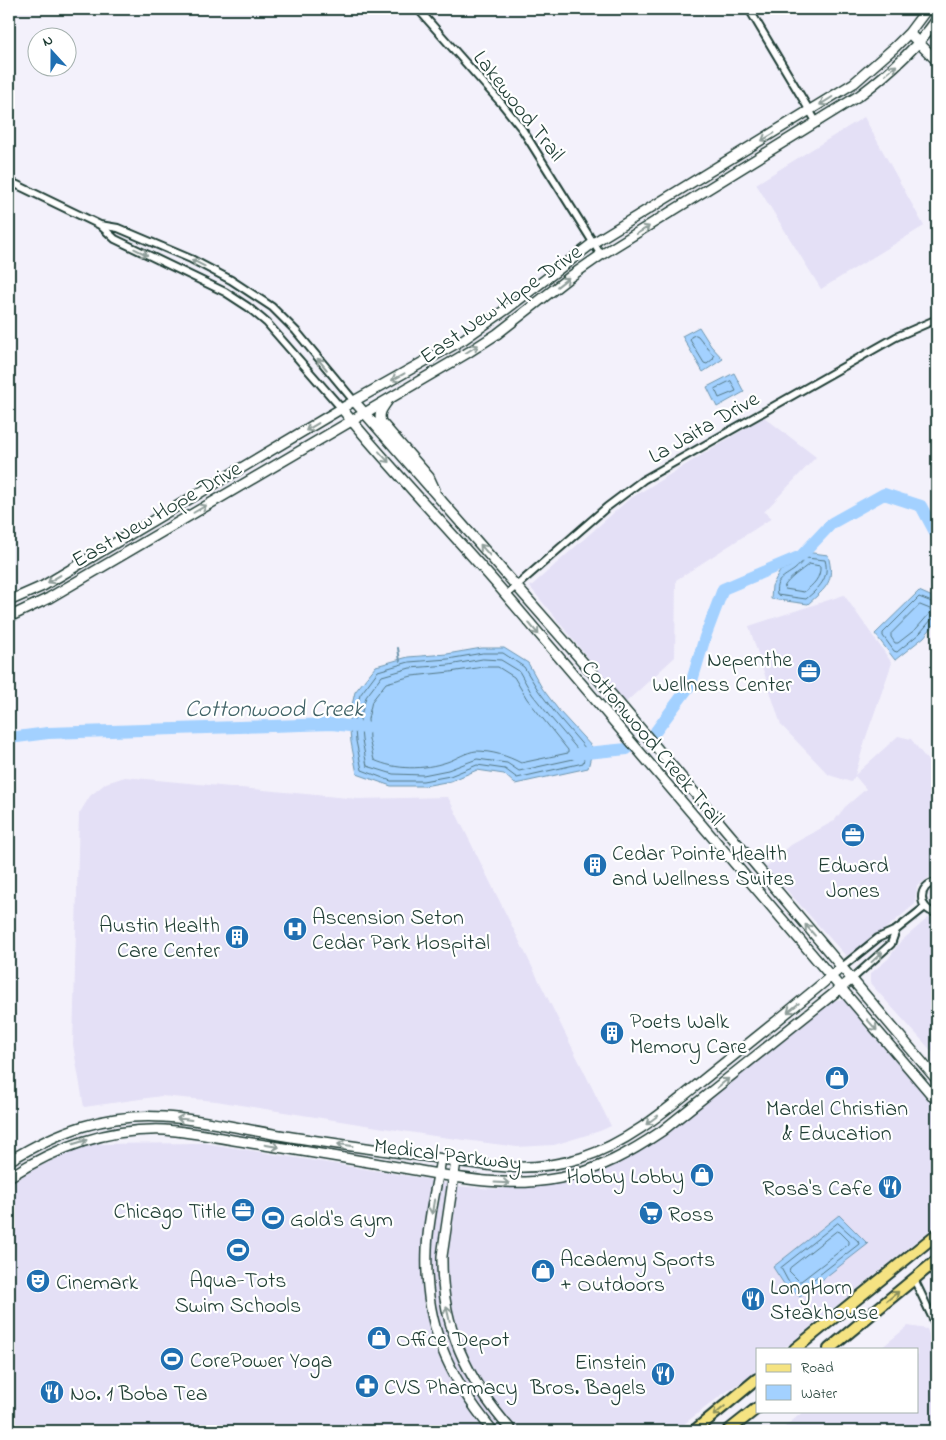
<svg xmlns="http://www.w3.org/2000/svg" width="946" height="1440" font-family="'Indie Flower',sans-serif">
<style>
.built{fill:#e4e0f6}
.water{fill:#a3d1ff;stroke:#6e96ae}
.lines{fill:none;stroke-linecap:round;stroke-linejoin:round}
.shore{stroke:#547885;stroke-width:1}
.stream{stroke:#6e96ae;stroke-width:2}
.river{stroke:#a3d1ff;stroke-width:12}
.street-casing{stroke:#1f3d34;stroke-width:10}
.secondary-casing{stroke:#1f3d34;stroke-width:12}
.primary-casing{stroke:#1f3d34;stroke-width:14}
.street{stroke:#fff;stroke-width:6}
.secondary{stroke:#fff;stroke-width:9}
.primary{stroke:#f5e382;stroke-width:10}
.oneway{stroke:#8f9e9a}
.oneway2{stroke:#8a905b}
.labels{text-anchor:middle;stroke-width:4.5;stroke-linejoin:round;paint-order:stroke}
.street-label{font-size:22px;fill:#1f3d34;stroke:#fff}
.poi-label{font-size:22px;fill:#1f3d34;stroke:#fff;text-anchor:start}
.water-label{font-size:24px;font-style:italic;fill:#406267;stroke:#fff}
</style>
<rect width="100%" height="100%" fill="#f3f1fb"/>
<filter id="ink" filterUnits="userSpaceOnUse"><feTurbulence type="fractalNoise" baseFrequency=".02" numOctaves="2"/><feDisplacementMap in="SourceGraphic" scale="10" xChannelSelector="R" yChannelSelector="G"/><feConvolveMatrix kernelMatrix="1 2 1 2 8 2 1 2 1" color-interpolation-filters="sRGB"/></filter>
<g filter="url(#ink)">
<path class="built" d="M864,117L924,226L821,289L756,184Z
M764,417L816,457L764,512L772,518L676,580L675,657L625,703L530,587L628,500Z
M844,595L892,663L866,737L855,775L898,736L911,739L937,773V872L917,886L915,904L883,931L846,956L766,867L791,845L834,821L845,807L866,789L855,776L851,782L829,775L781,725L749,626Z
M125,777L358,799L448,797L611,1126L600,1131L554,1145L517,1147L434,1136L216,1101L161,1096L84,1107L73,1045L79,814L90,796L106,783Z
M928,918L937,919V1057L870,983V974L888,959L900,942Z
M843,999L937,1109V1224L783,1349H757V1370L743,1381L723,1394L675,1431H9V1184L30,1171L88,1144L205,1143L427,1179L456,1186L494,1189L563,1184L611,1168L656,1142L831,1001Z
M908,1326L927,1329L937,1355V1423L927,1431H780L804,1411H917V1349H880Z"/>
<path class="water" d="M699,327L711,346L723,359L703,372L682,336Z
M734,373L744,392L717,407L707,387Z
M805,552L828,555C835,582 827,587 808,604L771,599L772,586L780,571L791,566Z
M919,591L937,599V621L924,637L895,660L875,634Z
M482,648H504L528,663L542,688L560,712L593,748L588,768L515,784L504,774L477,770L451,781L424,786H391L357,774L351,742L349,718L355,692L376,666L408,657L447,654Z
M839,1215L868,1244L800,1297L784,1284L773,1267Z"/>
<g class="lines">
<path class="shore" d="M696,335L698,336L714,356L713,359L707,364L704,363L690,340L691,337Z
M731,381L736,391L719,398L715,389Z
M806,558L825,560C830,578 819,588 806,599L777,595C774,580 784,577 794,570C798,567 802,562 806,558Z
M809,564L820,566C821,578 813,585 804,592L785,589L784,587C789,578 801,571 809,564Z
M937,604L919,597L883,633V636L894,651L897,652L920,633L932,619L937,618
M920,605L930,609L931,612L916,629L898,643H895L891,637V634Z
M483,653H503L524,667L538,690L556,714L586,749L583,763L517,778L505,769L477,765L450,776L423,781H391L362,770L356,741L354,718L360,695L378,671L409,662L448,659Z
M483,659L501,660L519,671L532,694L551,718L579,751L578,758L519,771L507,763L477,759L448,770L423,775L393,774L367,766L362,740L360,719L366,697L382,676L410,668L449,665Z
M484,667H498L514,677L527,699L568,750V753L521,763C508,756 492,751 476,751C466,752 456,759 447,762C423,770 396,770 374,760L369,739L368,719L372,701L386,683L412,676L450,672Z
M838,1223L858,1241L859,1244L801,1289H798L788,1281L781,1268Z
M837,1231L840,1232L849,1241V1244L801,1281H799L789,1271L790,1268Z"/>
<path class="stream" d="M398,648L400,661"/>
<path class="river" d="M656,731L691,684L705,637L723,589L801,556L832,523L884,494L921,506L937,536
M9,738L48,733L332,724L366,728
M576,754L627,749"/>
<g class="street-casing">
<path id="street" d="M418,9L502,104L522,129L601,255
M749,9L817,123
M9,181L100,225L115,239L225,292L248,307L267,323L342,409
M100,225L118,228L191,259L231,280L272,307L296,331L354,401
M506,595L607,507L643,480L896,337L937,319
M937,882C917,884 917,910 937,913
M842,967L878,938L896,930L925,907
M852,979L891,944L896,930
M914,1279L937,1327"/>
</g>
<g class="secondary-casing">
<path id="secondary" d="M909,33L937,61
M388,400C383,408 378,412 381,422L429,477L435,490
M354,401L618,702L937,1080
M342,409C394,473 452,532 506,595C649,764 792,933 937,1101
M9,601L43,586L354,401L464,339L508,308L593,243L854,83L895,47L909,33L927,9
M9,617L49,598L469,352L497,334L571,276L601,255L860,95C889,73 916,49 937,19
M441,1159C436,1189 428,1219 427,1249C424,1324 447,1375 493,1431
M9,1161C58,1131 106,1113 164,1117C201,1119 237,1128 273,1134C327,1143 382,1150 436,1158C489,1166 528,1174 581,1158C634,1141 675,1102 718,1068C759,1035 801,1002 842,967
M456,1161L442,1256C441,1326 467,1380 512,1431
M9,1177C57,1147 107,1128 165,1130C196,1132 228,1140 258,1144C310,1152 363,1161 415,1170C464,1179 510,1188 560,1178C598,1171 631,1152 662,1131L852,979"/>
</g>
<g class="primary-casing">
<path id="primary" d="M795,1349L937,1234
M829,1349L937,1260
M694,1431L757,1379
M728,1431L757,1408"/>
</g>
<use href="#street" class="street"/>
<use href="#secondary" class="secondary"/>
<use href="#primary" class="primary"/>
</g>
<defs><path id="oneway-shaft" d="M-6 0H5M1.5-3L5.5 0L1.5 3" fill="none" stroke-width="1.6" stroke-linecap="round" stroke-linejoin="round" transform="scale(1.25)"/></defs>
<g class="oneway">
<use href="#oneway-shaft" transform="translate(891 70) rotate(-41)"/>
<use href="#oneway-shaft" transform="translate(826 101) rotate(148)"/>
<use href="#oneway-shaft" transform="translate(768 137) rotate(149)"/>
<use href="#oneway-shaft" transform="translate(643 230) rotate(-31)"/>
<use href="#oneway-shaft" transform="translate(141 252) rotate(26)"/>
<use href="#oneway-shaft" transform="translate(198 263) rotate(-153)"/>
<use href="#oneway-shaft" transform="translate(563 282) rotate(-38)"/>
<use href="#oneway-shaft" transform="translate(472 349) rotate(-32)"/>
<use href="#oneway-shaft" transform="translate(322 364) rotate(-130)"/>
<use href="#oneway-shaft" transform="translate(398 377) rotate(151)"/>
<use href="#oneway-shaft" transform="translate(312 427) rotate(149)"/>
<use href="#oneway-shaft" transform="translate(384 457) rotate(48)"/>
<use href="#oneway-shaft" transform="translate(200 509) rotate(-30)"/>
<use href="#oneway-shaft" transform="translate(485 550) rotate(-131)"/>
<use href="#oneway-shaft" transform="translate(54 579) rotate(149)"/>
<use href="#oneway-shaft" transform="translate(534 629) rotate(50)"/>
<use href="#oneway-shaft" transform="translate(810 930) rotate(-131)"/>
<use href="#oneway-shaft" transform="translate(877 957) rotate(-43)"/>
<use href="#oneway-shaft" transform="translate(793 1008) rotate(141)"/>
<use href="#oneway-shaft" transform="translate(872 1025) rotate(49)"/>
<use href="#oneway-shaft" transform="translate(723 1083) rotate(-39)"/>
<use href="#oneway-shaft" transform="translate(184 1119) rotate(-173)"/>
<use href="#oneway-shaft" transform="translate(652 1120) rotate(143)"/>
<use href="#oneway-shaft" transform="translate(80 1142) rotate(-17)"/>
<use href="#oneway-shaft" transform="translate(345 1145) rotate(-172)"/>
<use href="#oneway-shaft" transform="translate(272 1146) rotate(9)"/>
<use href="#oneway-shaft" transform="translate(502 1183) rotate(3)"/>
<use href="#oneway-shaft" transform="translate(433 1207) rotate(99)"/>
<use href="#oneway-shaft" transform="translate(448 1314) rotate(-103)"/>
</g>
<g class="oneway2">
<use href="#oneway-shaft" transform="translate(893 1296) rotate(-39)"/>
<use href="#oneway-shaft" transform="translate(719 1411) rotate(140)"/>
</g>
</g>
<defs>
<g id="office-disc" transform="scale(1.25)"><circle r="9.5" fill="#1f6fb2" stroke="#fff"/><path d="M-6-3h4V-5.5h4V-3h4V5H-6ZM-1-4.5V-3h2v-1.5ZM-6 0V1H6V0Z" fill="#fff"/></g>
<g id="building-disc" transform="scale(1.25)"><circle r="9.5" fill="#1f6fb2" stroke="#fff"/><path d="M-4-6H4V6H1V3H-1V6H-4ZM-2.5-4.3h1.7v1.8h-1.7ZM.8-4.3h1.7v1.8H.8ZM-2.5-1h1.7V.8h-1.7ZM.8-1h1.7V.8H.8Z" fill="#fff"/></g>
<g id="hospital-disc" transform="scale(1.25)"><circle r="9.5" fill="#1f6fb2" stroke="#fff"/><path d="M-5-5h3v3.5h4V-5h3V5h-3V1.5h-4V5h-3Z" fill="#fff"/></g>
<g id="shop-disc" transform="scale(1.25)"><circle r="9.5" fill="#1f6fb2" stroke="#fff"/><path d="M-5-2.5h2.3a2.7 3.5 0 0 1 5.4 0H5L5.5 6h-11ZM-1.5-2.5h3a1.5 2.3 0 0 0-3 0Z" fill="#fff"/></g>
<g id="restaurant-disc" transform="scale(1.25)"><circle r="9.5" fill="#1f6fb2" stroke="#fff"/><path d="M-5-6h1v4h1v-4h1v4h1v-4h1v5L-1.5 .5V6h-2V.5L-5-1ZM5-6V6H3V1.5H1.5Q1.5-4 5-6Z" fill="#fff"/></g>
<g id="supermarket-disc" transform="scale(1.25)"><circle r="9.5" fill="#1f6fb2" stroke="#fff"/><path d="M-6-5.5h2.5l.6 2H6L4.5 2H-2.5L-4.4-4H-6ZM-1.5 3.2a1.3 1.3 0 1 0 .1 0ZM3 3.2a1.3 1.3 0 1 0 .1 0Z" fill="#fff"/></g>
<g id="stadium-disc" transform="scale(1.25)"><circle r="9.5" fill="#1f6fb2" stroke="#fff"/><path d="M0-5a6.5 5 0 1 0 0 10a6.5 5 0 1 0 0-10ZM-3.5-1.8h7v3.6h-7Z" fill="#fff"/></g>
<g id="theatre-disc" transform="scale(1.25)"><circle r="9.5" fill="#1f6fb2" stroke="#fff"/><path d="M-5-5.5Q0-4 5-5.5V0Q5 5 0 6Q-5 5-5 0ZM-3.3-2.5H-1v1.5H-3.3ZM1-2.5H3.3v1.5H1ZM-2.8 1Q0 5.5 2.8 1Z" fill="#fff"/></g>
<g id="pharmacy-disc" transform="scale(1.25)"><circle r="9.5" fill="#1f6fb2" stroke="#fff"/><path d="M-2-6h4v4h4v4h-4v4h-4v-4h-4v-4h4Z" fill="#fff"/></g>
</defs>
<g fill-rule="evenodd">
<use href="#office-disc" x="809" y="671"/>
<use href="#office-disc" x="853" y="835"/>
<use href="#building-disc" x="595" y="865"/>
<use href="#hospital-disc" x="295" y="929"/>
<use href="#building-disc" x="237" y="937"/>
<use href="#building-disc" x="612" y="1033"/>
<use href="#shop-disc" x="837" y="1078"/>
<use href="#shop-disc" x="702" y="1175"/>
<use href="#restaurant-disc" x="890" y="1187"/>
<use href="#office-disc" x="243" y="1210"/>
<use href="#supermarket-disc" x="651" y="1213"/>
<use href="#stadium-disc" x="273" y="1218"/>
<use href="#stadium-disc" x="238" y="1250"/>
<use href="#shop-disc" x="543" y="1271"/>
<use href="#theatre-disc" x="38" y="1281"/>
<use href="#restaurant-disc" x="753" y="1299"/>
<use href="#shop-disc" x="379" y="1338"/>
<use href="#stadium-disc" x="172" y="1359"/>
<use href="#restaurant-disc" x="663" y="1374"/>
<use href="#pharmacy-disc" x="367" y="1386"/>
<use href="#restaurant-disc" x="52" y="1392"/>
</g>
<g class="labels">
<g class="street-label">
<text transform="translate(520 105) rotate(52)" y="8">Lakewood Trail</text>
<text transform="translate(500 303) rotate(-35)" y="8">East New Hope Drive</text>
<text transform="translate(703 426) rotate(-30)" y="8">La Jaita Drive</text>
<text transform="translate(156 513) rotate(-30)" y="8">East New Hope Drive</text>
<text transform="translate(654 742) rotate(50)" y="8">Cottonwood Creek Trail</text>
<text transform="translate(448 1153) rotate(7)" y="8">Medical Parkway</text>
</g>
<g class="poi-label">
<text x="792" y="666" text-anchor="end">Nepenthe<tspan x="792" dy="25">Wellness Center</tspan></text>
<text x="612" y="860">Cedar Pointe Health<tspan x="612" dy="25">and Wellness Suites</tspan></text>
<text x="853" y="872" text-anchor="middle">Edward<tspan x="853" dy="25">Jones</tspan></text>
<text x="312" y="924">Ascension Seton<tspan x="312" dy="25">Cedar Park Hospital</tspan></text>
<text x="220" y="932" text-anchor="end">Austin Health<tspan x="220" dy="25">Care Center</tspan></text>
<text x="630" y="1028">Poets Walk<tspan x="630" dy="25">Memory Care</tspan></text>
<text x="837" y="1115" text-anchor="middle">Mardel Christian<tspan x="837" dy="25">&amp; Education</tspan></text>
<text x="684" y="1183" text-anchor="end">Hobby Lobby</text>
<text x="872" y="1195" text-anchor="end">Rosa's Cafe</text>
<text x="226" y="1218" text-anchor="end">Chicago Title</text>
<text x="668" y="1221">Ross</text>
<text x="290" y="1226">Gold's Gym</text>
<text x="560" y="1266">Academy Sports<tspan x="560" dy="25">+ Outdoors</tspan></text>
<text x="238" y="1287" text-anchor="middle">Aqua-Tots<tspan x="238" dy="25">Swim Schools</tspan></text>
<text x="56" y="1289">Cinemark</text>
<text x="770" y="1294">LongHorn<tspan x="770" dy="25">Steakhouse</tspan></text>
<text x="396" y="1346">Office Depot</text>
<text x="190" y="1367">CorePower Yoga</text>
<text x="646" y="1369" text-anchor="end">Einstein<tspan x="646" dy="25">Bros. Bagels</tspan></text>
<text x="384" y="1394">CVS Pharmacy</text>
<text x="70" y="1400">No. 1 Boba Tea</text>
</g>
<g class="water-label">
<text x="274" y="716">Cottonwood Creek</text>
</g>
</g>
<rect width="946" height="1440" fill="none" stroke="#fff" stroke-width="30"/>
<rect x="15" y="15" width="916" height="1410" fill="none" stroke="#1f3d34" stroke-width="2" filter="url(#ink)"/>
<rect x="756" y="1348" width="162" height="65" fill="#ffffff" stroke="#a5b1ae"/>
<rect x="766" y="1364" width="25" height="8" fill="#f5e382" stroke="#a5b1ae"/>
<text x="801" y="1372" font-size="15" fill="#1f3d34">Road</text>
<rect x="766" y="1385" width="25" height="15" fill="#a3d1ff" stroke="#a5b1ae"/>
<text x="801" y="1398" font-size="15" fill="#1f3d34">Water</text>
<g transform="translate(52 52) rotate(339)"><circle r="24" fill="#ffffff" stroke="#a5b1ae"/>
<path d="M0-4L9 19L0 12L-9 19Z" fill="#1f6fb2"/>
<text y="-8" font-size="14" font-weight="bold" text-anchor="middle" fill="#1f3d34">N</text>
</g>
</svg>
